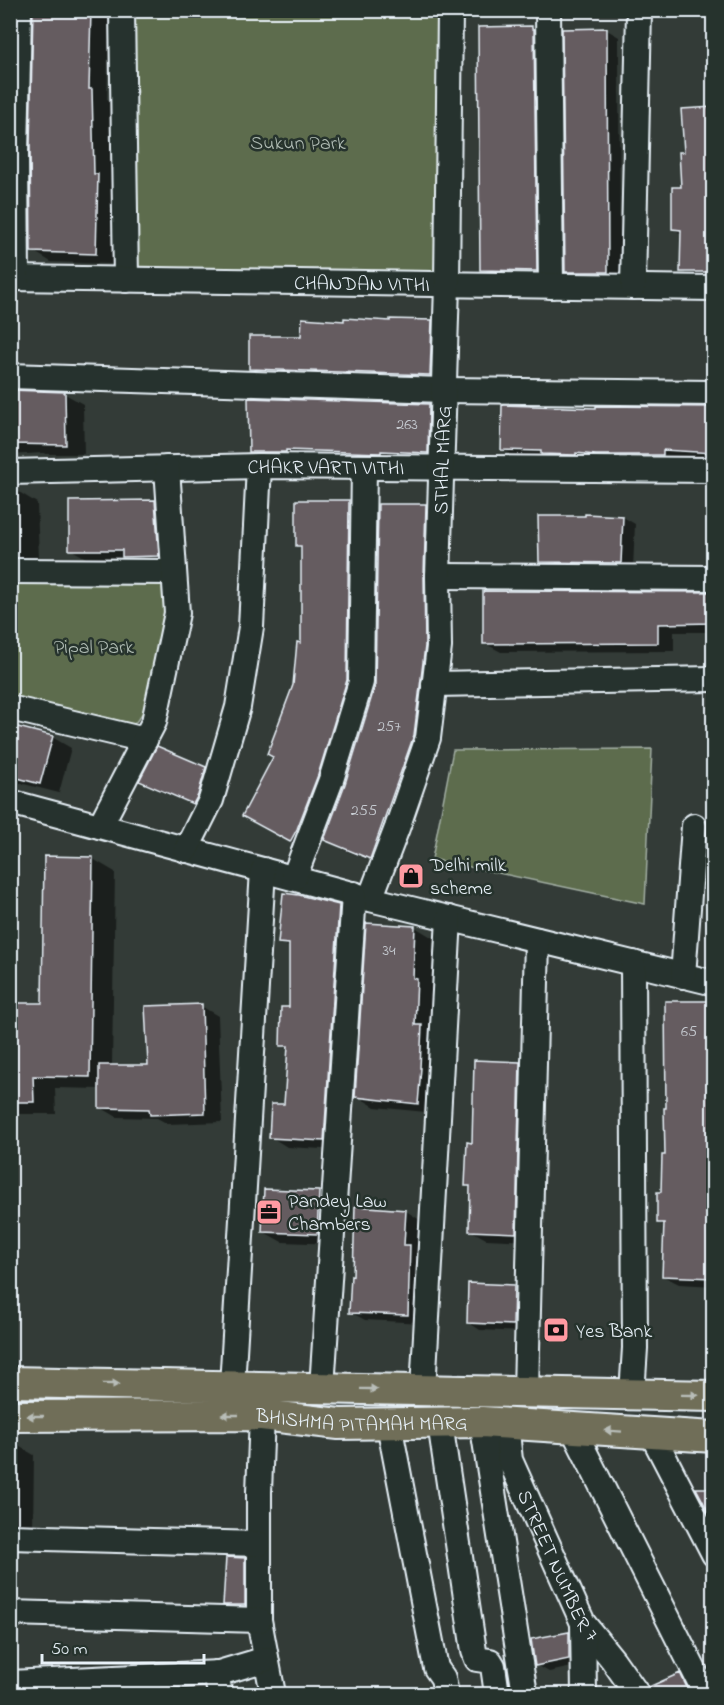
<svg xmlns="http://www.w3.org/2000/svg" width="724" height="1705" font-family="'Indie Flower',sans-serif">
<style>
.green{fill:#5d6c4e;stroke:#a2aea3;stroke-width:1.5}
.shadow{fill:#0007}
.building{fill:#655b61;stroke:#e8f1f8;stroke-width:1.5}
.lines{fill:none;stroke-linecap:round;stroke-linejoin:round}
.minor-casing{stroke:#e8f1f8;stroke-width:28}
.major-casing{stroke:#e8f1f8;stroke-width:34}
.minor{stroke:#26332d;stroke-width:24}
.major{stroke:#706e59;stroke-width:30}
.oneway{fill:#b8bdb8}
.labels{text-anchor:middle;stroke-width:5;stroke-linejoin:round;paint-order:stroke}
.number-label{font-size:16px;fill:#c7ccd2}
.park-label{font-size:20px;fill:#b0bcb4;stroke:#26332d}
.street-label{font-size:20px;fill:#e8f1f8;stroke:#26332d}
.poi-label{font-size:20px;fill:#e8f1f8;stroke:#26332d;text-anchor:start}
</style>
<rect width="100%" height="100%" fill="#333b37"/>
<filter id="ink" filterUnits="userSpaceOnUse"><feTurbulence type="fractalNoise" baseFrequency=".0167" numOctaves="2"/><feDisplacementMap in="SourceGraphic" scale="12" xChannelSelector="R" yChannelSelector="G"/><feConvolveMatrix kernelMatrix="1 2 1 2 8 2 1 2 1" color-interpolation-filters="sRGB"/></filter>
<g filter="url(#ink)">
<path class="green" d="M133,11H439L438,275L132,273Z
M11,576L163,577L167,616L147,707L133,726L11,696Z
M652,749L645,904L432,859L453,750Z"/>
<path class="shadow" d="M35,10H109L107,99L110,101L113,184L116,186L114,264L51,262L33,251Z
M532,28L550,38L555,281L500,280L482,270Z
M607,30L619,37L620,279L579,278L567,271Z
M714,109V280H697L682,271V234L673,229L683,188L686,153Z
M431,321L449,331L447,384L268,379L251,369L303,338L345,322Z
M10,392L65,394L83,404L84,454H46L43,453L10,455Z
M429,405L447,416L446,463L269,462L251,451Z
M714,409V459L677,457V463L517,458L503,450L598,410Z
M10,492H19L37,503L39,558L10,559Z
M155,501L170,510L174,564L139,566L126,558H86L70,549Z
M349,502L365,511L363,690L306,850L260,825L274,757L295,685L303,644V549L297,545Z
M426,505L444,516L432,746L389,868L344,850L326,839L346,785L376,686Z
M587,517H623L635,524L633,569H553L540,562Z
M714,594V644L708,641V632H674V651L501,652L484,643Z
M10,726L52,737L71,748L59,793L16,782L10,779Z
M205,768L224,779L212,813L160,791L141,781Z
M46,858L93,859L115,872L112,1066L149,1067L201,1006L218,1016L222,1122L168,1124L157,1118L117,1117L100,1107V1089L55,1088L56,1114H10V1005H43Z
M712,897H714V924L706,919Z
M338,907L355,916L340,1150L287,1147L271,1137L286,1106L290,1049L282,1045L291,1009V948L280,942Z
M415,927L433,938L431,988L435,991L436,1113L375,1107L357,1096Z
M714,1002V1286L679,1284L663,1276L665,1226L659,1223L666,1156Z
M519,1064L535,1073L531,1241L486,1239L470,1230L472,1188L467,1185L473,1144Z
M318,1193L337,1203L335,1244L282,1242L264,1232Z
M406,1211L420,1220L419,1252L425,1255L423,1323L365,1320L350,1312L354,1277Z
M514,1286L526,1293L525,1332L480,1330L468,1322Z
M10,1444H15L34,1455L33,1533L10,1537Z
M244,1559L257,1567V1612L237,1611L224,1604Z
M569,1633L581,1640V1665L549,1672L536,1665Z
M680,1675L692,1682L698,1694H654Z"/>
<path class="building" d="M33,10H91L89,89H92L94,174H98L96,254L31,252L30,144Z
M532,26V29H534L537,271L480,270L478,27Z
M607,28L608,272H565L562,29Z
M714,107V272H680L681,230L672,229V187H681L679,152H684L681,109Z
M302,318L344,321V318L390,321V319L432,320L430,375L249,369V336H301Z
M10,390L65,392L66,445L10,444Z
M248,398L429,404L428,453L381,451V453L286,450V452H249Z
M502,405L596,408V406L714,407V453L663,450V455H596L576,453V455L541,454V451L501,450Z
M155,500L159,556L122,557V550H69V501Z
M296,500H349L347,680L318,775L297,829L290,842L242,816L273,757L267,754L293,685L297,642L301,643V546H296Z
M378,504H426L424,576L425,646L414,735L370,859L324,840L345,784L375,686Z
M585,514L623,516L621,563L539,562L538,516H585Z
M483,591L714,592V623L658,624V643L483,644Z
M10,725L53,736L40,784L10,776Z
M157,746L206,767L198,795L193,804L139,781Z
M44,856L93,857L90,1077L33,1076L34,1102H10V1003H42Z
M283,893L299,895L339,905L324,1141L269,1138L271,1104H284L288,1046H280L281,1007H289V944L278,943Z
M366,923L415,926L413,978L417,979L415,1025H422L420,1068H421L418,1104L355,1097Z
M665,1001H714V1103H711L712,1143H710L708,1193H710V1244H714L713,1278L662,1276L664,1223H657V1192H661L662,1155H665L664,1108H666Z
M202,1004L205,1113L150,1115L149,1109L99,1108V1065H148L145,1006Z
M474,1060L520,1062L516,1233L469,1231L470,1186H465L467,1142L472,1143Z
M264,1189L319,1191L317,1234L262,1232Z
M355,1206L406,1210L404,1245H410L408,1315L349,1313L351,1275L353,1276Z
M468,1283L514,1285L513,1325L467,1323Z
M696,1488H714V1522Z
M226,1557L245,1558V1605H223Z
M569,1632V1659L535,1666L531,1639Z
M680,1673L690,1694L651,1695L649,1687Z"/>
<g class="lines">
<g class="minor-casing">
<g id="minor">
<path d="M122,10L126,280"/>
<path d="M548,10L551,286"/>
<path id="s1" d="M10,278L714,288"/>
<path d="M17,278L16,154L19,10"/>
<path d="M633,287L639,10"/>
<path d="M10,376L443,390L714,393"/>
<path id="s2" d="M10,472L259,466L714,470"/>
<path d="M10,571L174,572"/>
<path d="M438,576L714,578"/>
<path d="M434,684L714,679"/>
<path d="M10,708L145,740"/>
<path d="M10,802L370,899L714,983"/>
<path d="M100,826L154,722L177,613L167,468"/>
<path d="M186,850L211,800L238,707L251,627L259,466"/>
<path d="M294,878L331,780L361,682L364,467"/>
<path id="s3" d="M370,899L397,828L428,738L439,647L438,576L447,285L450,10"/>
<path d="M683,976L694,826"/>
<path d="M232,1386L263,870"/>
<path d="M322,1388L354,894"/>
<path d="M423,1390L449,918"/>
<path d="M526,1392L537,940"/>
<path d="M632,1394L635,1348L633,963"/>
<path d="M262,1415L259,1492V1620L273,1694"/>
<path d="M482,1422L525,1694"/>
<path d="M440,1423L474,1651L477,1659L490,1661L493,1666L497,1694"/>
<path id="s4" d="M506,1423L510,1460L583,1623L613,1660L637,1694"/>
<path d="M389,1424L436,1668L443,1678L446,1694"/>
<path d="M573,1429L706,1694"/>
<path d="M652,1434L714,1554"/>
<path d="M10,1537L259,1544"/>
<path d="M10,1613L259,1620"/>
<path d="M583,1623L584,1694"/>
<path d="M216,1673L220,1694"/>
<path d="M10,1683L219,1673L266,1659"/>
</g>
</g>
<g class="major-casing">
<g id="major">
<path d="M10,1382L714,1396"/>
<path id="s5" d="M10,1416L262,1415L339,1424L482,1422L714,1437"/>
</g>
</g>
<use href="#minor" class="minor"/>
<use href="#major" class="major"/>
</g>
<defs><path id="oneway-solid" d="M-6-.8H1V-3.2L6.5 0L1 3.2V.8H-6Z" transform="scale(1.5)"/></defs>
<g class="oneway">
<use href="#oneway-solid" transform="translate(111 1384) rotate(1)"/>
<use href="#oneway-solid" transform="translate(369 1389) rotate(1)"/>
<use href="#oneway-solid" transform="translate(690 1395) rotate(1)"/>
<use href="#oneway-solid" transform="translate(230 1415) rotate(180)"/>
<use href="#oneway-solid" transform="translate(35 1416) rotate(180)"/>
<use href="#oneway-solid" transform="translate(613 1431) rotate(-176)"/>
</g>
</g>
<defs>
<g id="shop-square" transform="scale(1.35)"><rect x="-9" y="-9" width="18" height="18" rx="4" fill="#ff9aa2" stroke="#26332d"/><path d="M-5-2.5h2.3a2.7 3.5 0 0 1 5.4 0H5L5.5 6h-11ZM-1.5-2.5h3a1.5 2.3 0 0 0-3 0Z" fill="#111"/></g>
<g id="office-square" transform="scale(1.35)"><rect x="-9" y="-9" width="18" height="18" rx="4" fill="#ff9aa2" stroke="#26332d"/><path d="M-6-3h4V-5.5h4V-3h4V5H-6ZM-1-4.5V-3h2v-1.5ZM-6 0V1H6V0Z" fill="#111"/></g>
<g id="bank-square" transform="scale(1.35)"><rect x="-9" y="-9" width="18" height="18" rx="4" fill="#ff9aa2" stroke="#26332d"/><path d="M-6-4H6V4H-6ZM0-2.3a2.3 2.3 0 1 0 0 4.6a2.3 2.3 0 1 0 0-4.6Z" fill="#111"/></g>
</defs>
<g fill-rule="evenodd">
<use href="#shop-square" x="411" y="876"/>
<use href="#office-square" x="269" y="1212"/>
<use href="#bank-square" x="556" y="1330"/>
</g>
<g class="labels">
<g class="number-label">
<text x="407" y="429">263</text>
<text x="389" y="731">257</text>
<text x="364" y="815">255</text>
<text x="389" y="955">34</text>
<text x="689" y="1036">65</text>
</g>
<g class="park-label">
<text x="298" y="149">Sukun Park</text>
<text x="94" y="653">Pipal Park</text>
</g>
<g class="street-label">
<text dy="7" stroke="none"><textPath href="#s1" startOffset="352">CHANDAN VITHI</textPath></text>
<text dy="7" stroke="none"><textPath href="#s3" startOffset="450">STHAL MARG</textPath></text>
<text dy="7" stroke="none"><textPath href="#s2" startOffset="316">CHAKR VARTI VITHI</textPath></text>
<text dy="7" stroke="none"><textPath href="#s5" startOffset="352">BHISHMA PITAMAH MARG</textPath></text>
<text dy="7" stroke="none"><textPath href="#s4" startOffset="153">STREET NUMBER 7</textPath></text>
</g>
<g class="poi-label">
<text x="430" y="871">Delhi milk<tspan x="430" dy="23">scheme</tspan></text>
<text x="288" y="1207">Pandey Law<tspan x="288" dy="23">Chambers</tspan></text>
<text x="576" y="1337">Yes Bank</text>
</g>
</g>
<rect width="724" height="1705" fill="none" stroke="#26332d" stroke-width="36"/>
<rect x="18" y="18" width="688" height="1669" fill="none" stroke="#e8f1f8" stroke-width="2" filter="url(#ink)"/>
<path d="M42 1654v9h162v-9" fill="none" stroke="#e8f1f8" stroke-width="3"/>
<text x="51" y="1654" font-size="18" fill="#e8f1f8" stroke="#26332d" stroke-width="4.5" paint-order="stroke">50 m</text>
</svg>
